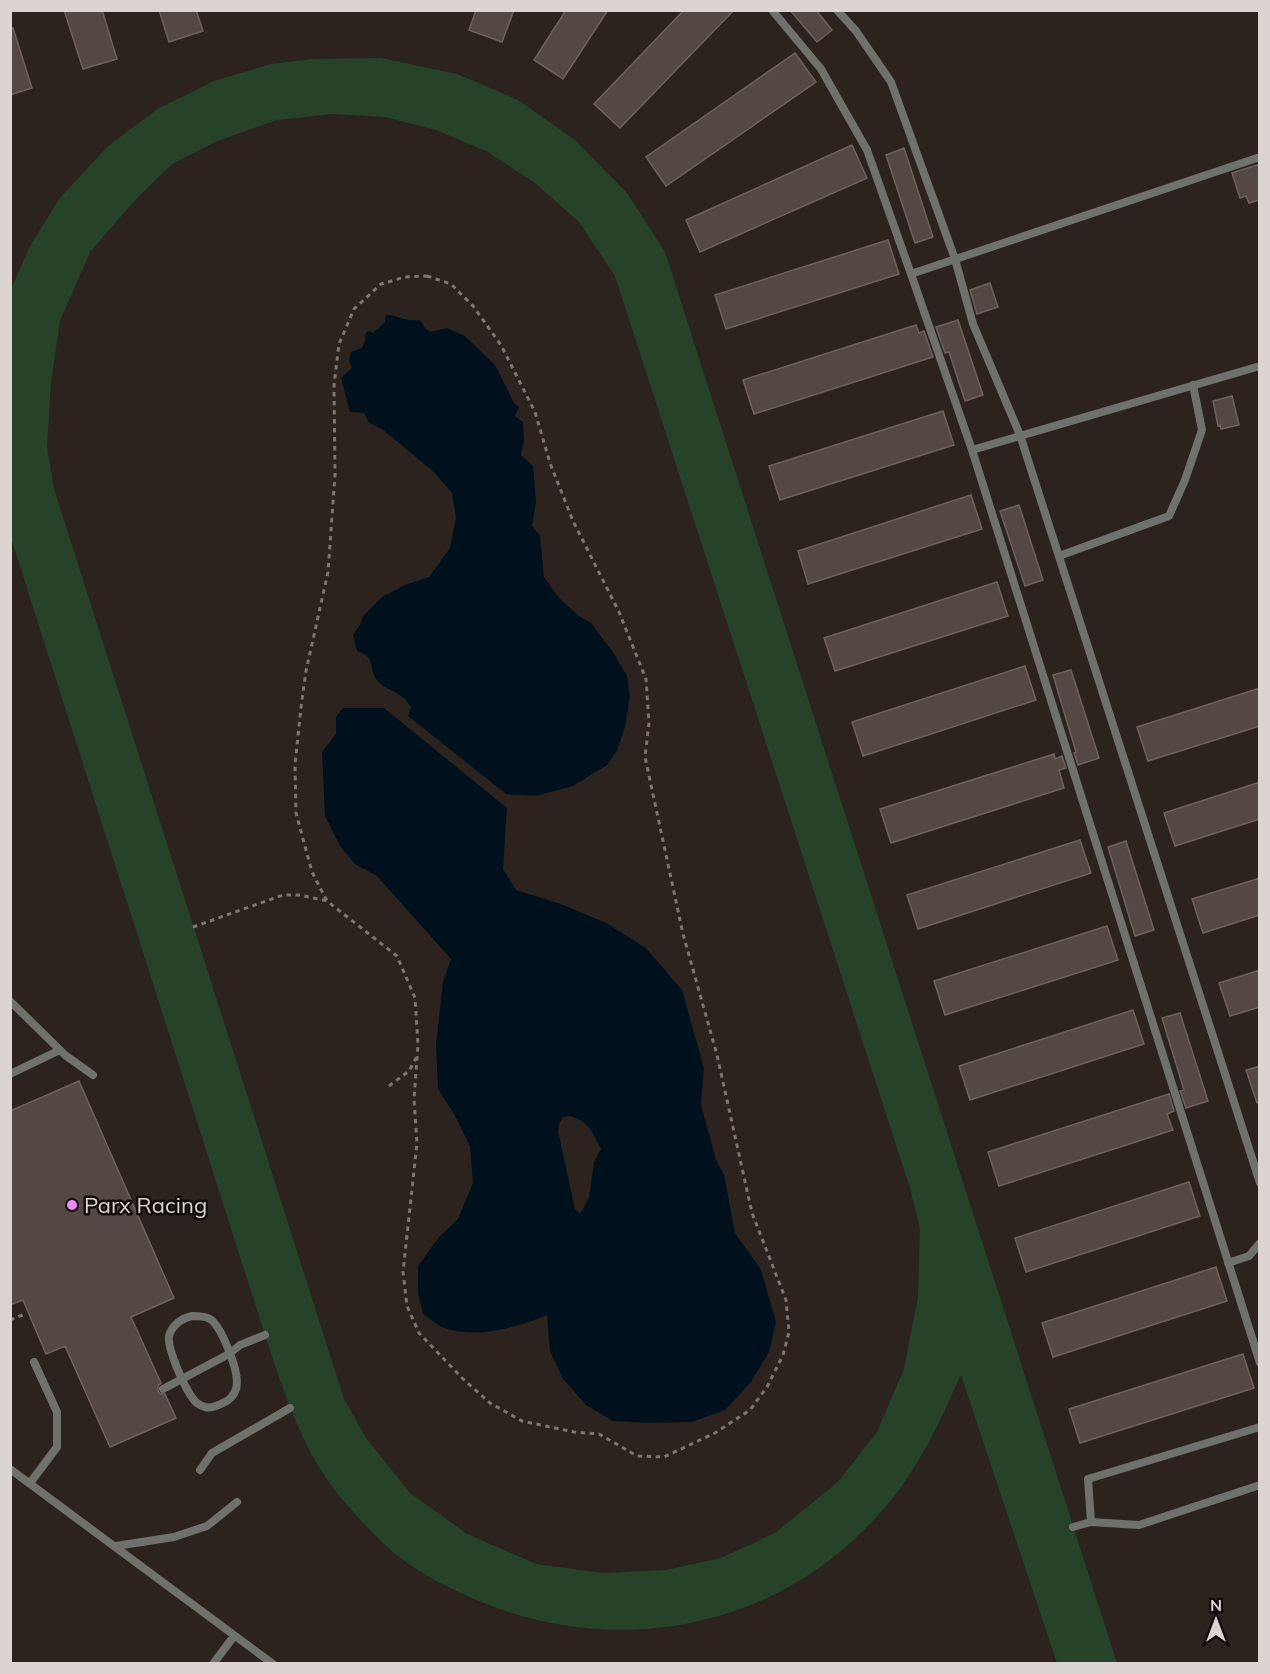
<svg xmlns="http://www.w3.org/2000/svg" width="1270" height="1674" font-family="Mulish,sans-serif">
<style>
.green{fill:#264329;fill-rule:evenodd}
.water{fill:#00111d;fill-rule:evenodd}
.building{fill:#544845;stroke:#6e615e;stroke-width:1.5}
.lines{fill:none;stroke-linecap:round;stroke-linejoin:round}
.path{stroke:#7d7571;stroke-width:3;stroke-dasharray:4.5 4.5;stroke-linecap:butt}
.lane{stroke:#6f716c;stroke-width:8}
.poi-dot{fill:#ef8bf7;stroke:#120d0b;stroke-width:2}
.labels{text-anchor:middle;stroke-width:5;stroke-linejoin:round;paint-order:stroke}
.poi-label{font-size:22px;fill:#dbd4d1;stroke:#120d0b;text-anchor:start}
</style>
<rect width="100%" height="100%" fill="#2c231e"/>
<path class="green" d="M381,58L457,74L518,100L575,140L627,193L665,252L1117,1663H1057L961,1375C954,1388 948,1404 941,1418C922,1457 900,1494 869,1525C767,1631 613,1657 479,1601C451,1589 424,1576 399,1557C381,1543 363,1523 348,1506C304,1458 285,1395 265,1335L11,538L10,292L30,246L60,198L108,146L159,108L214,81L271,64L313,59ZM333,114L385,117L436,130L488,152L535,183L579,222L615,276L910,1188L920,1229L918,1297L904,1369L877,1432L838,1482L775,1533L721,1558L666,1570L603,1573L536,1564L467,1534L410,1493L366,1438L344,1399L54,489L47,447L51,382L60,321L90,252L136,199L172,164L215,142L276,120Z"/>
<path class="water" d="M386,315C399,315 404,322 420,320L425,328L430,332L447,328L465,336L495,365L514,403L519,407L515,416L523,422L524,441L521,455L533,466L536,502L532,526L540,535L544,577L559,598L579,616L591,623L613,652L627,676L630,696L625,727L617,751L607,765L573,786L536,796L506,794L408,716L411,707C408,703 405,698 401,696C394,690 382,688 377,680C367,666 378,659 357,651L353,635L360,625L363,616L382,597L405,585L429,577L450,548L456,518L452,493L434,472L382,429L369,423L364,413L350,412L341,378L352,368L349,361L351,352L362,348L366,338L365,334L368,331L373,333L385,322Z
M343,708H384L507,808L503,869L516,890L561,904L606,923L646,948L682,990L704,1068L701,1105L716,1160L724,1175L735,1233L761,1270L776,1322L769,1352L751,1382L725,1410L692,1422L650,1423L613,1421L586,1405L563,1379L550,1351L547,1315C515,1328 476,1340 442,1327C436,1324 429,1318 423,1314L418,1293V1266L439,1237L458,1219L473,1183L470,1146L454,1114L438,1089L436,1044L443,982L451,959L376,875L356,865L340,846L325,816L322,752L336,734V717ZM570,1116C590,1122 592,1132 601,1149L594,1162L589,1198L580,1214L575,1209L558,1131L559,1124L563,1117Z"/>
<path class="building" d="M64,10H102L117,59L83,69Z
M159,10H196L203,31L169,42Z
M476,10H514L502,42L469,30Z
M566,10H608L563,79L534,60Z
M684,10H734L620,128L594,104Z
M790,10H816L832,30L817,42Z
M13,28L32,88L10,95V29Z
M795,53L816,82L666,186L646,157Z
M852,145L867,178L700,252L686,220Z
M904,148L933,237L915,243L886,155Z
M1260,164V200L1249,203L1246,196L1240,198L1232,173Z
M888,240L899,274L726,329L715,295Z
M990,283L998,307L977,314L970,290Z
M958,320L983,395L965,401L949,352L945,353L936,327Z
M916,325L919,333L924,331L933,357L754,414L743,380Z
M1232,396L1239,425L1221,429L1220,425L1218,426L1213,401Z
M943,411L954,445L780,500L769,466Z
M971,495L982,529L808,584L798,551Z
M1019,505L1043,580L1025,586L1000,511Z
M997,582L1008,616L835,671L824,638Z
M1025,666L1036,700L863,756L852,722Z
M1071,670L1099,758L1078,765L1074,753L1076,752L1053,675Z
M1260,688V726L1148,761L1137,727Z
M1054,754L1055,759L1062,756L1066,768L1059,770L1064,788L891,843L880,809Z
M1260,782V819L1175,846L1164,813Z
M1080,840L1091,873L918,929L907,895Z
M1126,841L1154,930L1135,936L1108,847Z
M1260,878V915L1203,933L1192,899Z
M1107,926L1118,960L945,1015L934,981Z
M1260,970V1007L1230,1016L1219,983Z
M1133,1010L1144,1044L970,1100L959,1066Z
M1180,1013L1208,1101L1186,1108L1180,1091L1184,1090L1162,1018Z
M1260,1066V1103H1257L1246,1070Z
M79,1081L174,1298L131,1317L161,1383L158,1386V1391L160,1394H165L176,1418L110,1447L65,1346L46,1354L23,1300L10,1305V1111Z
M1169,1094L1174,1111L1167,1114L1173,1130L999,1186L988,1152Z
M1189,1182L1200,1216L1026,1272L1015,1238Z
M1216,1267L1227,1301L1053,1357L1042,1323Z
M1243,1354L1254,1388L1080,1443L1069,1409Z"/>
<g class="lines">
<path class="path" d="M427,276L451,284L473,306L501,345L535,412L550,463L573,521L619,612L646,679L649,723L645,757L683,934L717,1055L752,1213L786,1300L789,1332L783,1355L767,1387L750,1410L715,1433L664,1457L637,1456L599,1434L574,1432L522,1421L490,1403L462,1378L419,1333L407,1306L403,1272L417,1143L414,1099L418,1045L415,998L397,956L327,901L312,872L296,813L295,765L301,707L306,671L328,572L335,475L334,385L339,344L354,309L381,284L405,277Z
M193,927L283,895H300L327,901
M389,1086L409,1071L416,1058
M10,1320L25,1314"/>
<path class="lane" d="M772,10L821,69L867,150L911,274L972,450L1260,1363
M837,10L856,31L891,82L955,259L973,324L1020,435L1260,1183
M911,274L1260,157
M972,450L1260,366
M1059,556L1169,516L1185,480L1202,430L1193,385
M10,1001L65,1055L93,1075
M10,1074L60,1050
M1228,1263L1249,1256L1260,1243
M192,1316C199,1316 205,1316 210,1319C222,1327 237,1368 237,1382C237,1390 234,1396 227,1401C220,1404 213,1409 205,1407C202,1406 196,1403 194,1400C185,1389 167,1349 169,1336C172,1325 182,1318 192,1316Z
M163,1389L229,1354L240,1345L265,1335
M10,1469L273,1664
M200,1470L212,1453L290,1408
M30,1483L57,1447V1412L34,1362
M1091,1522L1139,1525L1260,1485
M1073,1527L1091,1522L1088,1479L1260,1427
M116,1546L174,1537L207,1526L237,1502
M213,1664L234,1636"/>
</g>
<circle class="poi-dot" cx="72" cy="1205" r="6"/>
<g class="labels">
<g class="poi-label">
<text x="84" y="1213">Parx Racing</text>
</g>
</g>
<rect width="1270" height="1674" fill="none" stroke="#dbd4d1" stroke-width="24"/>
<g transform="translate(1216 1620)" stroke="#120d0b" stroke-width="4.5" paint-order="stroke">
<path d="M0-4.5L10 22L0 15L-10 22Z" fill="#dbd4d1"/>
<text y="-9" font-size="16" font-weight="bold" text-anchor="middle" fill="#dbd4d1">N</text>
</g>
</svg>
